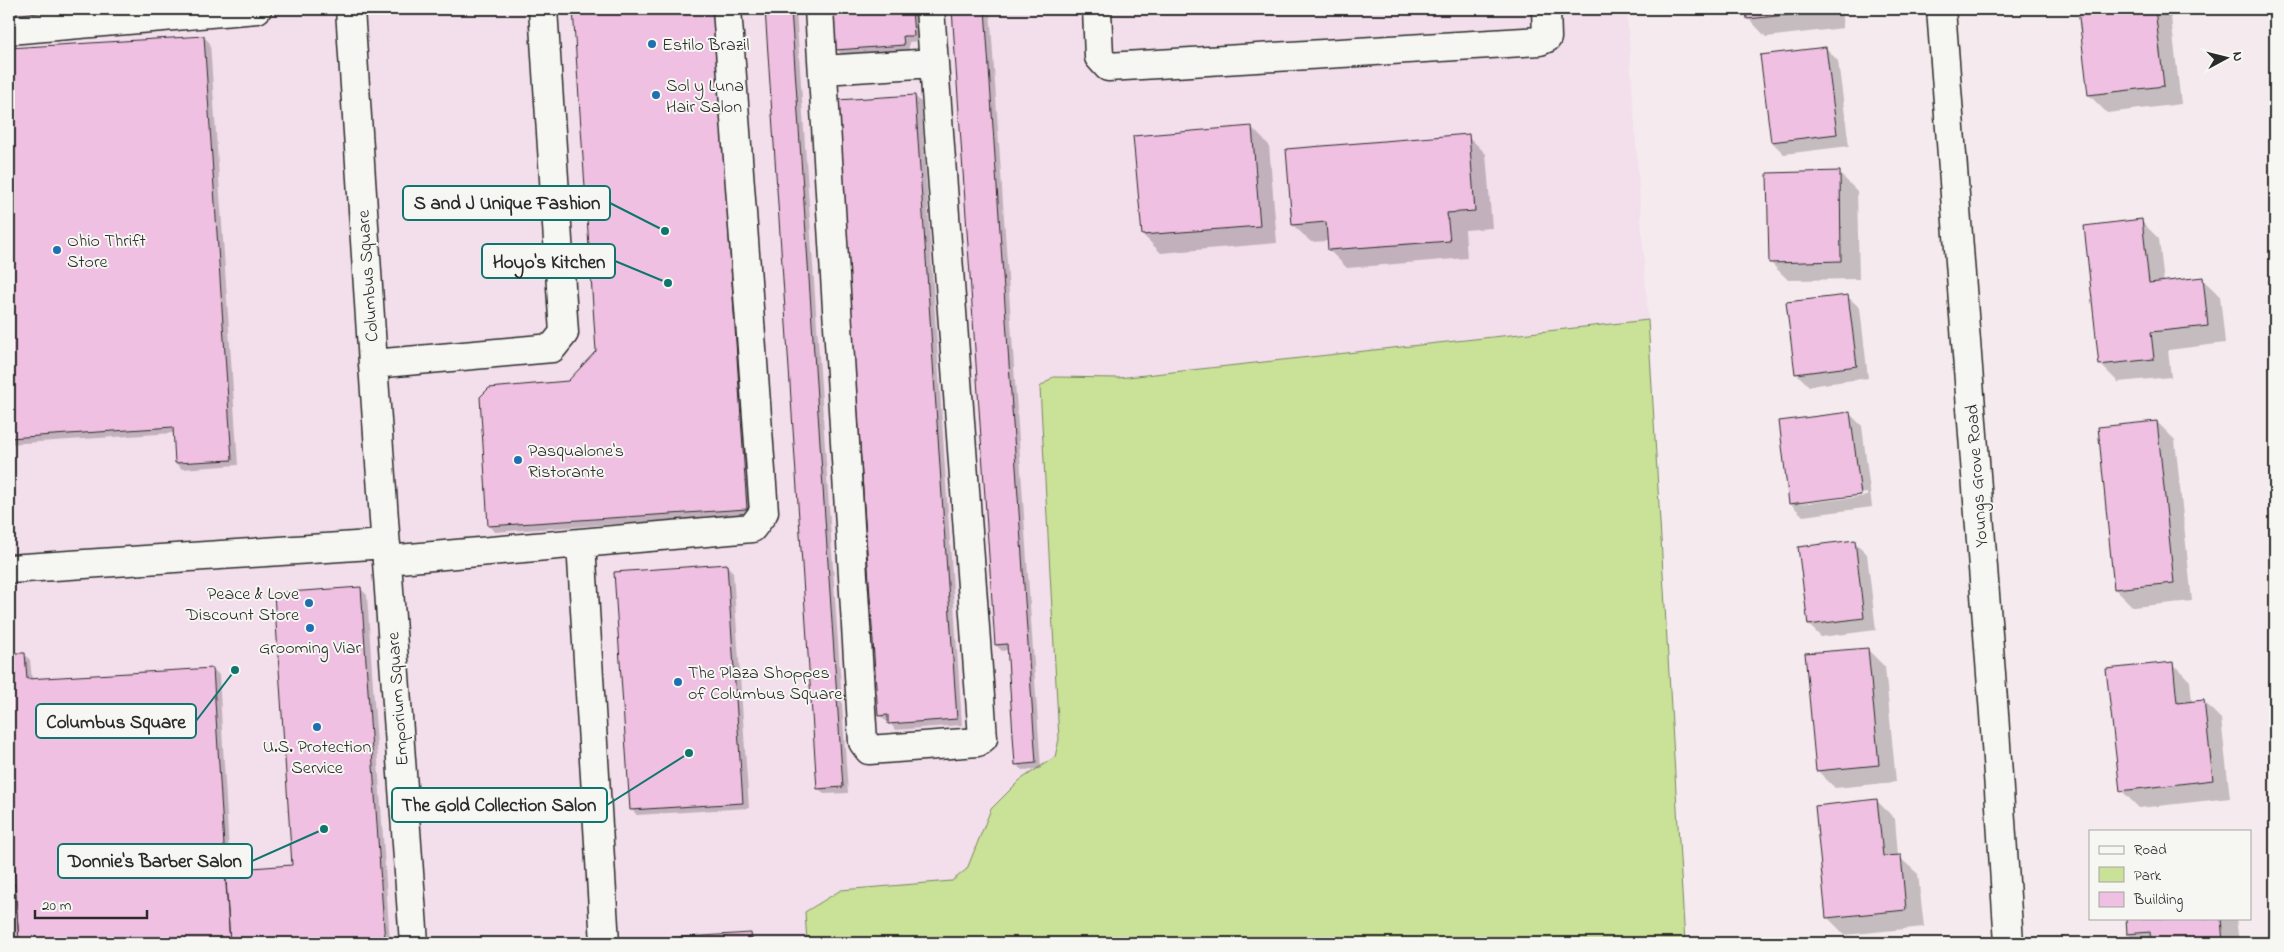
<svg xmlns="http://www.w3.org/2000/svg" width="2284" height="952" font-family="'Indie Flower',sans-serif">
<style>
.built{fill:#f3deeb}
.green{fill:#c9e298;stroke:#7a8662}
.shadow{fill:#0003;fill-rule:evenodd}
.building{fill:#efc0e1;stroke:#2b2b2b}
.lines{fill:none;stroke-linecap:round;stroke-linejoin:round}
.minor-casing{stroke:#2b2b2b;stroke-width:31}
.minor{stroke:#f6f6f2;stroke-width:28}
.poi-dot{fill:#1f6fb2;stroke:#f6f6f2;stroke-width:2}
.labels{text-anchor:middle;stroke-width:4;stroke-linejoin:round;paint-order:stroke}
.poi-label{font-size:18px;fill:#2b2b2b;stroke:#f6f6f2;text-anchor:start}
.street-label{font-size:18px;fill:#2b2b2b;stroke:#f6f6f2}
.leader{fill:none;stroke:#0f766e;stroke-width:2}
.callout-dot{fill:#0f766e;stroke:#f6f6f2;stroke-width:2}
.callout{fill:#f6f6f2;stroke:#0f766e;stroke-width:2}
.callout-label{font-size:19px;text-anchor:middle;font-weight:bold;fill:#2b2b2b}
</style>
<rect width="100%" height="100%" fill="#f5ebef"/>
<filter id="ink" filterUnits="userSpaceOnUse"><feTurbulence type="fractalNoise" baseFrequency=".02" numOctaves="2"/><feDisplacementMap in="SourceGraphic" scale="10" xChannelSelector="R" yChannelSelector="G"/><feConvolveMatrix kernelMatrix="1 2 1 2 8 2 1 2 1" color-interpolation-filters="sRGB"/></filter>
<g filter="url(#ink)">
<path class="built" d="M9,9H1627L1648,320L1118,378L1053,377L1059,739L1055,757L1020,780L991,809L967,870L952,881L840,890L805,912L807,943H9Z"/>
<path class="green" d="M1648,320L1685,943H807L805,912L841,890L952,881L967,869L991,809L1020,780L1055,757L1059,739L1040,387L1053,377L1118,378Z"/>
<path class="shadow" d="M574,9H719L753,515L495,532L489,526L481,397L568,382L597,351Z
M766,9H796L848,793L824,794L818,788Z
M834,9H917L919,41L909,42V51L843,56L837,49Z
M953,9H990L1041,769L1022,770L1016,764L1008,650L1002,651L996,645Z
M1747,9H1841L1843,28L1766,37L1749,19Z
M2079,9H2170L2181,104L2107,113L2089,95Z
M204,37L210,43L238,465L182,469L176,463L174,433L9,444V50Z
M1826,48L1838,61L1849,146L1784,154L1772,142Z
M915,96L921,102L962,725L895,730L889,721H886L879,715Z
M1251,127L1269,145L1277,243L1161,253L1143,235Z
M1468,136L1486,154L1492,228L1465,230L1467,258L1347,268L1329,250L1328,241L1311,242L1293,225Z
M1839,173L1857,191L1859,279L1788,280L1770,262Z
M2141,221L2159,239L2164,283L2202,279L2220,296L2225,343L2168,350L2171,377L2118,382L2100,364Z
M1847,296L1860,308L1868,378L1809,386L1796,373Z
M1850,414L1862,426L1872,507L1803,516L1790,503ZM1867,493V496L1799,504V502Z
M2157,422L2175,440L2192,601L2133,607L2115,589Z
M1854,541L1867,554L1876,630L1821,637L1809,625Z
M727,566L733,572L749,808L637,815L631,809Z
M361,589L367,595L390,943H9V886H16L9,761V655L24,654L30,660L32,680L213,669L219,675L230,871L293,867Z
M1867,649L1885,667L1896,782L1835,788L1817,770Z
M2172,663L2190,681L2192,702L2203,701L2221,719L2230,798L2139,808L2121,790Z
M1877,801L1895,819L1898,856L1918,874L1924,927L1845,935L1827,917Z
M2127,918H2236L2239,943H2138L2128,934Z
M751,935L757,943H639V942Z"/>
<path class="building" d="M573,9H714L747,509L488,526L480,397L489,388L568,381L596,351Z
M765,9H791L843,787L817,789Z
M833,9H912L914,36H903L904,45L836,50Z
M952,9H985L1036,763L1015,765L1007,644L995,645Z
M1746,9H1825L1826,11L1747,19Z
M2078,9H2155L2164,86L2088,95Z
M204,36L232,460L175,463L173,427L9,438V48Z
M1826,47L1837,134L1771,142L1760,55Z
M915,95L957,719L888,724V715L878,716L837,100Z
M1252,126L1260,226L1142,235L1133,136Z
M1469,134L1475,211L1447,213L1450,241L1328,250L1326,222L1292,225L1286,149Z
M1840,171L1841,261L1769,263L1767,173Z
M2142,219L2149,283L2203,277L2208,326L2151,332L2154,359L2099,365L2084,226Z
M1848,295L1857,366L1795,374L1786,302Z
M1850,412L1861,495L1789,504L1779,421Z
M2157,421L2174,583L2114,589L2098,427Z
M1855,540L1864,618L1808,625L1798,547Z
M727,564L743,803L630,810L614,572Z
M361,587L385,943H230L225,870L292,865L274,593Z
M1868,648L1879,765L1816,771L1805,653Z
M9,653H25L27,679L213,668L230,943H19L9,782Z
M2173,662L2177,703L2204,700L2213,780L2120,791L2106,669Z
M1877,799L1883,856L1901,855L1906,910L1826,918L1815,806Z
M15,884L19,943H9V885Z
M2126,918H2221L2223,943H2151L2150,932L2127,934Z
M751,933L752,943H638V940Z"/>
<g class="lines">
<g class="minor-casing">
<path id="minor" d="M350,9L373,364L414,943
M819,9L863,742L869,750L978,742L983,738L930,9
M1097,9L1099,57L1108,67L1540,41L1547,38L1546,9
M1941,9L1994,714L2009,943
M9,30L257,9
M823,70L934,63
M373,364L552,348L564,333L543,9
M581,543L605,943
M387,560L752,528L764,512L727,9
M9,569L386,544"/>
</g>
<use href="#minor" class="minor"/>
</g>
</g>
<g class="poi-dot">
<circle cx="652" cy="44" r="5"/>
<circle cx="656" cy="95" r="5"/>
<circle cx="57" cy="250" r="5"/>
<circle cx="518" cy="460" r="5"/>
<circle cx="309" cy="603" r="5"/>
<circle cx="310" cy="628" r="5"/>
<circle cx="678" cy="682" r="5"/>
<circle cx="317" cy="727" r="5"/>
</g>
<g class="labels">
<g class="poi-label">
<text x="662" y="50">Estilo Brazil</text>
<text x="666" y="91">Sol y Luna<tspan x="666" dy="21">Hair Salon</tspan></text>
<text x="67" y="246">Ohio Thrift<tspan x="67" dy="21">Store</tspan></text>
<text x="528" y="456">Pasqualone's<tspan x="528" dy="21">Ristorante</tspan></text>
<text x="299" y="599" text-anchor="end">Peace &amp; Love<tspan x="299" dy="21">Discount Store</tspan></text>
<text x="310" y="653" text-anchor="middle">Grooming Viar</text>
<text x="688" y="678">The Plaza Shoppes<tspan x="688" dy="21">of Columbus Square</tspan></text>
<text x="317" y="752" text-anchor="middle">U.S. Protection<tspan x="317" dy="21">Service</tspan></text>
</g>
<g class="street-label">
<text transform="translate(367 276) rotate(-94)" y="6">Columbus Square</text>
<text transform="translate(1976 476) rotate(-94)" y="6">Youngs Grove Road</text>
<text transform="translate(397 699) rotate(-94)" y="6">Emporium Square</text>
</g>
</g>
<path class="leader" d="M665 231L610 203M668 283L615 261M235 670L196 721M689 753L607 805M324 829L252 861"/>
<g class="callout-dot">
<circle cx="665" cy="231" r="5"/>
<circle cx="668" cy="283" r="5"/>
<circle cx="235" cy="670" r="5"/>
<circle cx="689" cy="753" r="5"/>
<circle cx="324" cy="829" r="5"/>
</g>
<g class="callout">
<rect x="403" y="186" width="207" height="34" rx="5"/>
<rect x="482" y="244" width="133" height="34" rx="5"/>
<rect x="36" y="704" width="160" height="34" rx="5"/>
<rect x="392" y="788" width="215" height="34" rx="5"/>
<rect x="58" y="844" width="194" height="34" rx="5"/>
</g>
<g class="callout-label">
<text x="507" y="209">S and J Unique Fashion</text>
<text x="549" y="268">Hoyo's Kitchen</text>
<text x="116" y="728">Columbus Square</text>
<text x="499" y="811">The Gold Collection Salon</text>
<text x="155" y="867">Donnie's Barber Salon</text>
</g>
<rect width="2284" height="952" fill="none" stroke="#f6f6f2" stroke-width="30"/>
<rect x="15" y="15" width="2254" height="922" fill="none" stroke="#2b2b2b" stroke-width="2" filter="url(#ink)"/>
<rect x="2089" y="830" width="162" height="90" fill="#f6f6f2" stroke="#a5a5a2"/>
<rect x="2099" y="846" width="25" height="8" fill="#f6f6f2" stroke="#a5a5a2"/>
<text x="2134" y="854" font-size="15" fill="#2b2b2b">Road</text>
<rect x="2099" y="867" width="25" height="15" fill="#c9e298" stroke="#a5a5a2"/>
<text x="2134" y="880" font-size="15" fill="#2b2b2b">Park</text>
<rect x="2099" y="892" width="25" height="15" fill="#efc0e1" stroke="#a5a5a2"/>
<text x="2134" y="904" font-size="15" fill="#2b2b2b">Building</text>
<g transform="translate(2226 58) rotate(83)" stroke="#f6f6f2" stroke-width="4" paint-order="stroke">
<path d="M0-4L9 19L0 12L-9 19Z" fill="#2b2b2b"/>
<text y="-8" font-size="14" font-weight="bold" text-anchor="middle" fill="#2b2b2b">N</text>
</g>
<path d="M35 910v8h112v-8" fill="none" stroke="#2b2b2b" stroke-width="2.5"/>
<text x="42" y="910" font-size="15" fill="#2b2b2b" stroke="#f6f6f2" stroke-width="4" paint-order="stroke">20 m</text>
</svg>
